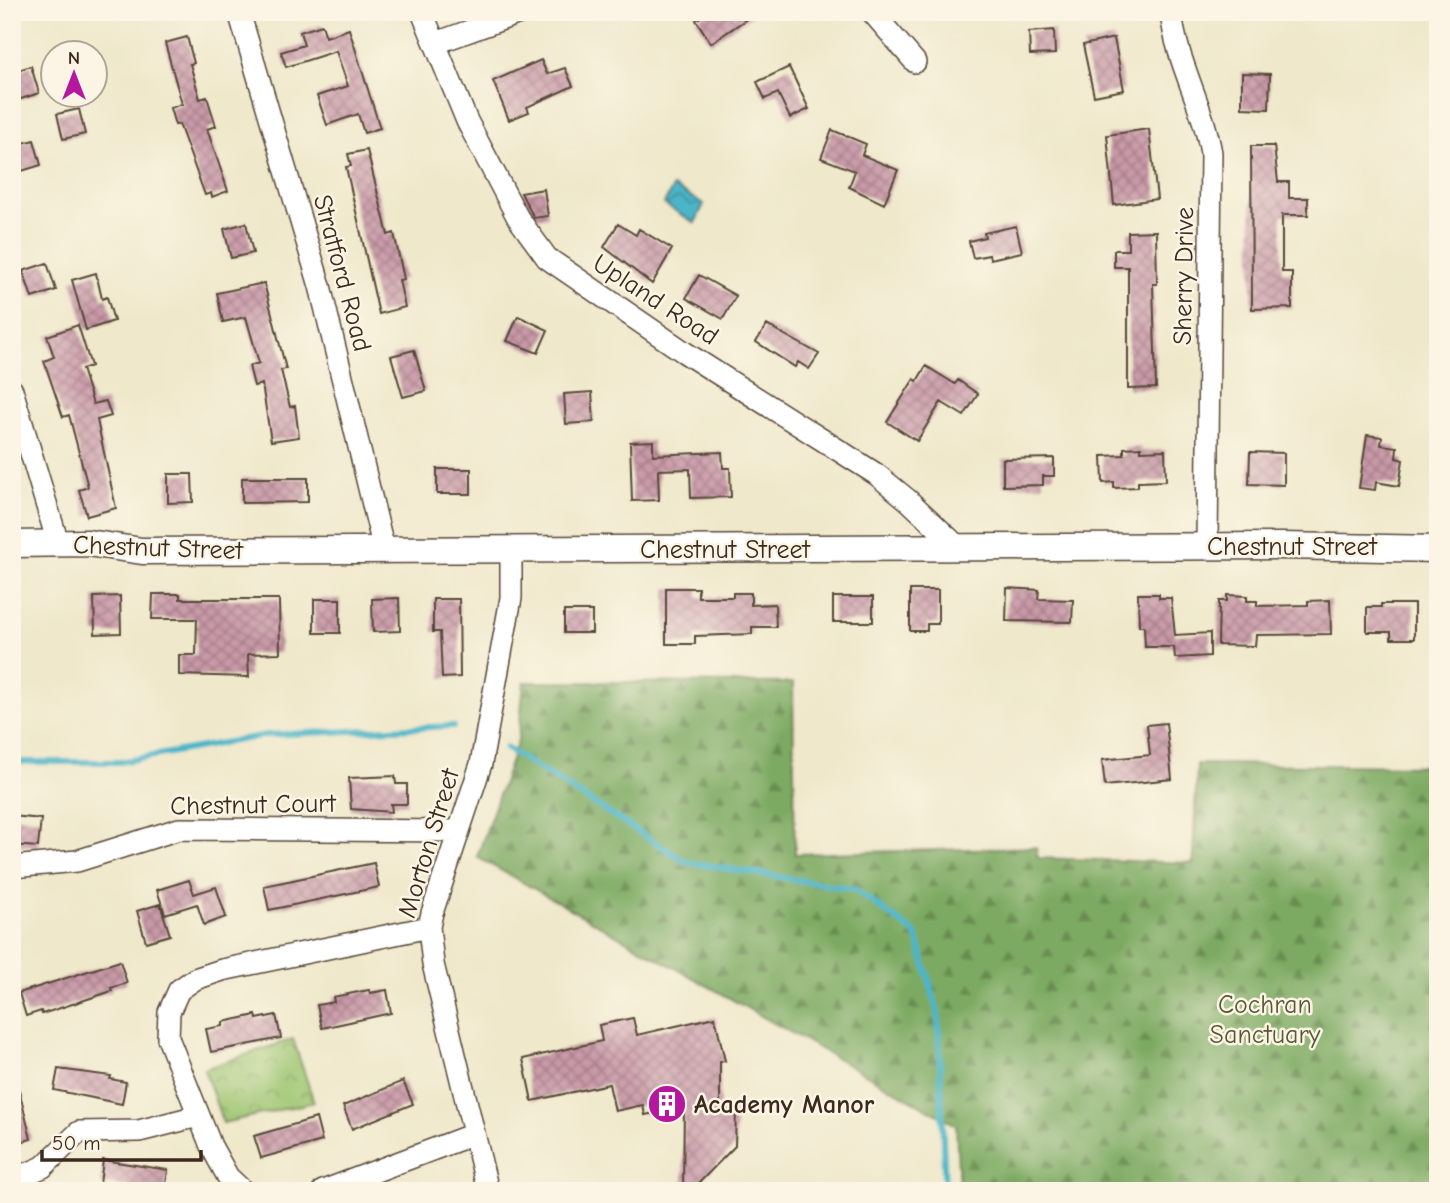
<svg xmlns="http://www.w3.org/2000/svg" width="1450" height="1203" font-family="'Comic Neue',sans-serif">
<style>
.forest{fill:url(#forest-firs);stroke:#5c6a40;stroke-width:2}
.park{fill:url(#park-crowns);stroke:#6c7847;stroke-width:2}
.water{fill:url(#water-waves);stroke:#437073;stroke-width:2}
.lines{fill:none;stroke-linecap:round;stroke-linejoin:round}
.stream{stroke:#4bb5c8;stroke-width:6}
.building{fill:url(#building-cross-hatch)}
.minor-casing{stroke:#564638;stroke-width:24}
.tertiary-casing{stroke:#564638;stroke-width:29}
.minor{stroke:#fff;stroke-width:21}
.tertiary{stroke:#fff;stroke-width:26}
.labels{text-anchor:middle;stroke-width:5;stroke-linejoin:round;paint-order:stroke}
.street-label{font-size:26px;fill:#3b2a1e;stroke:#fcf5e5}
.park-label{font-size:26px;fill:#585837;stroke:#fcf5e5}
.poi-label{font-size:26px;font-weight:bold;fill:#3b2a1e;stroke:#fcf5e5;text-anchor:start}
</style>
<defs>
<pattern id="forest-firs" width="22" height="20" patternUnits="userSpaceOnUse" patternTransform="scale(1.75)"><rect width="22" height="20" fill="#7daa62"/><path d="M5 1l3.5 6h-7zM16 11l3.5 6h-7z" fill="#688b50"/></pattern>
<pattern id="park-crowns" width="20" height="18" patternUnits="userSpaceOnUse" patternTransform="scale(1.75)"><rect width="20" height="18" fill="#9cc570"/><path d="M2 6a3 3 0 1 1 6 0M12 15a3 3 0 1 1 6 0" fill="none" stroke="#80a05b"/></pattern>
<pattern id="water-waves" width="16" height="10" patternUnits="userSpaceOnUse" patternTransform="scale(1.75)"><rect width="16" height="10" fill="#4bb5c8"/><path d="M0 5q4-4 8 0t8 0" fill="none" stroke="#4093a2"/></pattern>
<pattern id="building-cross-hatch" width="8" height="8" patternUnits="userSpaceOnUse" patternTransform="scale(1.75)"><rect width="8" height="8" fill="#c999a8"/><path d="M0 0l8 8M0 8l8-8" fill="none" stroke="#a47d88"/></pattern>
</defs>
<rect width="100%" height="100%" fill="#fcf5e5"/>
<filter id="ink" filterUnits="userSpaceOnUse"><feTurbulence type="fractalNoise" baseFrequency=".0143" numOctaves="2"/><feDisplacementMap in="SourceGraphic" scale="14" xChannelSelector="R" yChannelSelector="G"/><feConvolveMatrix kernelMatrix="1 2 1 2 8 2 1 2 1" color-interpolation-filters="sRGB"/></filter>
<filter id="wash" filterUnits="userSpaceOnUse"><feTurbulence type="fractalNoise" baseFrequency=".00686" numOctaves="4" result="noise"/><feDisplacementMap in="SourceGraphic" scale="28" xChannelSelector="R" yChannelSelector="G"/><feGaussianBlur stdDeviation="1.57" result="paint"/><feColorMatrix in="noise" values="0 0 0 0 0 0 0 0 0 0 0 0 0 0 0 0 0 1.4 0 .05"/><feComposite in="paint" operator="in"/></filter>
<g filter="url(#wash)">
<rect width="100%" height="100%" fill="#efe8cb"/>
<path class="forest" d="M524,682L793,683L795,854L1036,847L1038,858L1193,863L1197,764L1438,766V1191H959L956,1125L477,857L518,740Z"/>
<path class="park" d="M293,1039L314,1102L223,1123L204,1069Z"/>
<path class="water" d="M673,187L704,204L695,223L664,204Z"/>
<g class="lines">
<path class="stream" d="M506,748L686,862L854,889L916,934L938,1012L945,1191
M12,762H120L267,735L453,726"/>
</g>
<g id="blocks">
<path class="building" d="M709,12H757L711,43L696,20Z
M322,25L326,37L349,29L380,128L364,133L358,114L327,125L317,96L348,86L336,51L286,67L281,52L304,45L300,32Z
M1054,30L1055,54L1030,55L1029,32Z
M187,37L194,63L190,64L200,99L207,97L216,126L207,129L228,191L212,197L211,193L205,195L179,124L175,125L170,108L182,104L165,43Z
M1114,38L1124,90L1094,96L1083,45Z
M541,60L547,74L565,68L573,86L527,107L529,112L509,120L493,81Z
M31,66L39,93L12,102V72Z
M789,67L809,109L790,118L778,93L765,99L757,82Z
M1242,73L1270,74L1269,109L1242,108Z
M79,109L85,134L63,139L57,114Z
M1149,129L1157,199L1114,205L1107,135Z
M832,130L866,144L862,155L898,170L884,204L849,187L855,171L821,158Z
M34,140L41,165L12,174V146Z
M1251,146H1274L1278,182H1289V198H1308V215H1282V272H1292V308L1252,309Z
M367,150L388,235L394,233L404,279L399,280L405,307L379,314L346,167L351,166L348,154Z
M544,189L548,216L534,218L521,193Z
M246,223L253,253L231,258L224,229Z
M618,224L636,235L639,229L672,249L652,284L604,247Z
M1016,226L1022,252L990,259L989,255L973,258L969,241L985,237L984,233Z
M1156,231L1157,284H1153L1156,388L1128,389V267H1114V250H1128V232Z
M47,263L56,290L32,298L23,271Z
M96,273L102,299L107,297L114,321L86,330L72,280Z
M699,275L736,296L723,319L686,298Z
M264,283L286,369L281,370L290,407L295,406L299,437L271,441L262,384L254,386L249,366L259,363L246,317L223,322L217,293Z
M518,316L548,330L538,353L507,341Z
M78,325L91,366L82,369L93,404L106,401L111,416L97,420L116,508L87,516L79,490L88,487L69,415L63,417L44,361L54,357L47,336Z
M767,325L819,354L809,369L798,362L795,367L756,342Z
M414,350L426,391L403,397L391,356Z
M926,366L955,384L958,380L978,394L964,416L941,402L917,441L887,422L914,379L917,381Z
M592,392L594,422L566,424L564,394Z
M1367,435L1382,437L1381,445L1397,447L1396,458L1403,460L1399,486L1376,482L1375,490L1359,488Z
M653,441V455L722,452L723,468H730L731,497L691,498L690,469L658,470L659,500L632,501L630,442Z
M1141,447V451L1165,450L1166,481L1138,482V487L1114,488V482L1103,483L1102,456L1124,455V448Z
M1250,452L1284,453V485L1249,484Z
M1054,458V476H1043V485L1003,486V459Z
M437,469H471V494H437Z
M168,474H192L193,502L168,503Z
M242,478H308V502L242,503Z
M666,588H698V597H733V593H751V605L775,604L776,627H752V634L695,636V644H666Z
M1007,588L1039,590L1038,599L1073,600L1072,622L1006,621Z
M910,590H938V624H927V631H910Z
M153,594H180V599H279L280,653L248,654L249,677L179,675V655H196L197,619H152Z
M1138,594H1159V598H1171L1175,635L1210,633V656L1175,658L1174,647H1145L1144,626H1139Z
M1227,595L1247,596V601H1257V606L1308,605V601L1330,600L1331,634L1256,635L1255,646L1218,645L1219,601H1227Z
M120,596L121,633L95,634L94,597Z
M833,597H873V622H833Z
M399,598L400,631L373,632L372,599Z
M314,599H340V633H314Z
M433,599H459L460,677L442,678L440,632H433Z
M1381,604H1414V639H1391V632H1367V607H1381Z
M564,611H592V633H564Z
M1166,723L1172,779L1105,786L1102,760L1150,755L1147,725Z
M395,776L396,784H407V804H391L392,812L351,809L349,778Z
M12,816L41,819L38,847L12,845Z
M374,863L379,887L269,910L264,886Z
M189,880L194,894L216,887L226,917L204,925L197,904L165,914L157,890Z
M160,904L170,935L146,942L137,911Z
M120,961L127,983L111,988L112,991L42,1014L41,1011L26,1016L19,993Z
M369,990L370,993L387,990L391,1013L322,1028L317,1005L334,1002L333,997Z
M256,1015L257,1019L276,1015L281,1038L211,1052L206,1029L223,1026V1022Z
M715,1017L725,1061L720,1062V1109H736L735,1146L691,1191H683L684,1107L645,1115L643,1105L615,1111L609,1084L532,1101L523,1059L602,1041L599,1025L633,1018L637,1035Z
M58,1069L111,1076L110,1079L126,1082L122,1104L54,1090Z
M403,1081L413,1104L352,1129L343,1106Z
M12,1090H19L31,1139L12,1144Z
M316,1118L322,1141L261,1158L254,1136Z
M103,1160L168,1170L165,1191L100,1184Z"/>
</g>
</g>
<g filter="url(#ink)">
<use href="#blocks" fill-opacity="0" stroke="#564638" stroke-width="2"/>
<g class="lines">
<g class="minor-casing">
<path id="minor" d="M239,12L320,286L384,550
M422,12L467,121L518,218L547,258L684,352L876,474L908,500L958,547
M872,12L915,62
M1171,12C1176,62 1203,104 1211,153L1207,546
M436,43L522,12
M12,390L58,543
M12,867L77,861L179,829L458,831
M12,1180L43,1167L79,1132L139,1131L198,1116
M243,1191L228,1177L211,1146L168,1038L169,1012L179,990L195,979L222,970L429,927
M323,1191L474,1134
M488,1191L433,964L429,927L432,913L481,764L511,598V550"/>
</g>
<g class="tertiary-casing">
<path id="tertiary" d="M12,544L88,543L142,551L1282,546L1438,549"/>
</g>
<use href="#minor" class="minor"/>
<use href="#tertiary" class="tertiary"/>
</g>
</g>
<defs>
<g id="building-disc" transform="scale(2.0125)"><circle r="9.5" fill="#b5179e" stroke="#fcf5e5"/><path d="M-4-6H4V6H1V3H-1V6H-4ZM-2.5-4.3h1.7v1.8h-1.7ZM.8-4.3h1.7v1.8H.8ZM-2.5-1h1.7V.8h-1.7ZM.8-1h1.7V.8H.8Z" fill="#fff"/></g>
</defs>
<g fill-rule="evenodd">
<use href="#building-disc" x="667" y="1104"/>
</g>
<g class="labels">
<g class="street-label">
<text transform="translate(343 273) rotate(75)" y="9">Stratford Road</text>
<text transform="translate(1183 276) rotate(-89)" y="9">Sherry Drive</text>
<text transform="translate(656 299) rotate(33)" y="9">Upland Road</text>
<text x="1292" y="555">Chestnut Street</text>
<text transform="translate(158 547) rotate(2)" y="9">Chestnut Street</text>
<text x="725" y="558">Chestnut Street</text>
<text transform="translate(253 804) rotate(-1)" y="9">Chestnut Court</text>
<text transform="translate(428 843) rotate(-73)" y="9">Morton Street</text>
</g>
<g class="park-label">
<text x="1265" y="1013">Cochran<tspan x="1265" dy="30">Sanctuary</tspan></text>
</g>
<g class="poi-label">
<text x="694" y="1113">Academy Manor</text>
</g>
</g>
<rect width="1450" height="1203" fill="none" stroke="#fcf5e5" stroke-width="42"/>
<g transform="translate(74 74)"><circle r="33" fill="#fcf5e5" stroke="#afa495" stroke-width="2"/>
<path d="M0-5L12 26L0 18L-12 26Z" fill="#b5179e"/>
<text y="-10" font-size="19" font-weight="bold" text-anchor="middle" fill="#3b2a1e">N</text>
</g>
<path d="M42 1150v10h159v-10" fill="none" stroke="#3b2a1e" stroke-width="3.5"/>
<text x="52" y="1150" font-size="21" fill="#3b2a1e" stroke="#fcf5e5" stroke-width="5" paint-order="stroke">50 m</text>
</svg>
